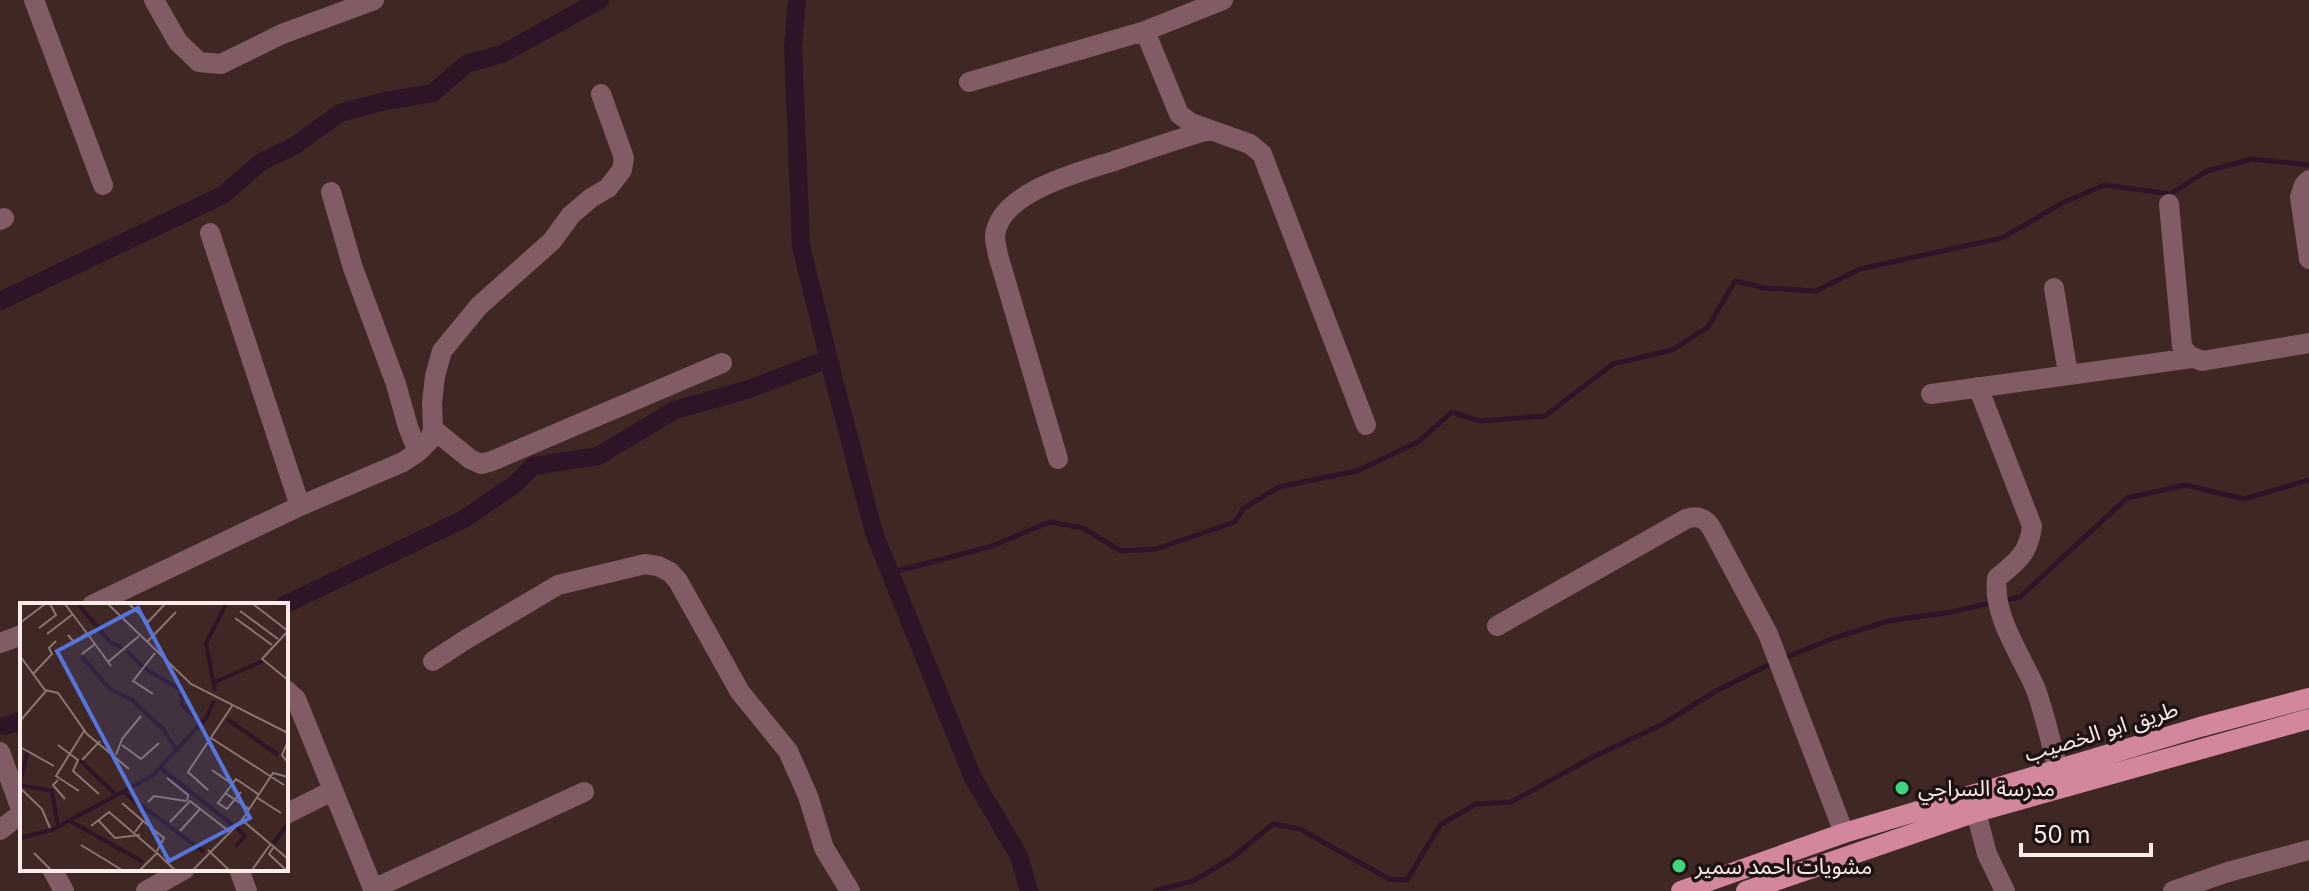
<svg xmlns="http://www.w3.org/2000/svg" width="2309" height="891" font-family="Inter,'Noto Sans Arabic',sans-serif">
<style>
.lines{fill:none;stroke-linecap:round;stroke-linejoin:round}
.stream{stroke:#2e1427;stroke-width:5}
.canal{stroke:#2e1427;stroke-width:18}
.minor{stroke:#815c65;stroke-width:20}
.major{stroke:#d2879c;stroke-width:20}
.poi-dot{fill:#3fd77d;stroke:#1e1312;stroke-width:3}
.labels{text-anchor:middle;stroke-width:7;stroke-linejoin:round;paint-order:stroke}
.street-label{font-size:22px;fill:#fcebe9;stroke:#1e1312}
.poi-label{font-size:22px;fill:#fcebe9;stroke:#1e1312;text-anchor:start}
.inset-river{fill:none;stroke:#2e1427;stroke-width:4}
.inset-road{fill:none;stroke:#8b7573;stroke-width:2}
.view{fill:#5575dc;fill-opacity:0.15;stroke:#5575dc;stroke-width:4}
.inset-edge{fill:none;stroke:#fcebe9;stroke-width:4}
</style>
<rect width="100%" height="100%" fill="#3f2724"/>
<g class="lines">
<path class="stream" d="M890,573L992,546L1050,522L1083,528L1121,551L1156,549L1235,522L1244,508L1279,487L1357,471L1418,442L1452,412L1480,421L1545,416L1613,364L1672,350L1708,327L1735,281L1765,288L1816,291L1860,269L2002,238L2064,202L2105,185L2170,194L2207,171L2252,159L2309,165
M2005,600L2020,597L2127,498L2185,485L2244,499L2309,480
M1782,659L1831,639L1888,621L1951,612L1995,602
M1155,891L1193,881L1232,858L1273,824L1300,829L1389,879L1407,880L1440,825L1476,804L1511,802L1593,757L1661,725L1716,691L1772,663"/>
<path class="canal" d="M797,0L793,47L801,246L833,376L874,533L973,778L1019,856L1029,891
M0,301L223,195L261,162L294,146L340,113L385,101L433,93L466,64L502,54L600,0
M284,605L464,519L515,484L533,466L598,456L675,410L746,390L829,359
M5,726L22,720"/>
<path class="minor" d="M34,0L103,185
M154,0L178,42L199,62L221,64L282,34L374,0
M1145,31L1179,114L1191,123L1250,144L1262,154L1366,425
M969,82L1145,31L1223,0
M2309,180L2304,185L2300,197L2309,259
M2169,204L2182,346L2188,355L2202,361L2309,343
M0,220L4,218
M210,233L300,506
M2054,288L2068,374
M1978,387L2032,526C2029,553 2017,562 1997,578C1992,616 2022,656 2036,690C2045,715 2051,743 2058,770
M1931,394L2192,358
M433,429L470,459L481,464L492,461L722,363
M418,452L430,440L433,429L432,403L435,376L442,351L479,306L552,241L571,215L591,198L608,188L622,170L624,158L601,94
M1058,459L998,255C997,249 995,242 995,236C999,192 1080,172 1114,161C1145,150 1176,140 1208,130
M92,605L300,506L403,462L418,452L408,427L396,384L353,268L331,192
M1497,626L1686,519C1697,515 1706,518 1712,529L1768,634L1844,833
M0,643L22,635
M433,661L465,640L558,585L645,564L658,566L670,572L678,581L740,692L788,751L808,796L824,848L850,891
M286,690L296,699L374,891
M0,752L22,812
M1976,812L1987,854L2005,891
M286,814L332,791
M0,830L22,813
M52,869L64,891
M239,869L247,891
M373,889L584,792
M146,891L185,869
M2173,891L2228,872L2309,850"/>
<path class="major" d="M1681,891L1844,833L2200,727L2309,698
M1746,891L1976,812L2309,719"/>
</g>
<g class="poi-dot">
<circle cx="1902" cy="788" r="8"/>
<circle cx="1679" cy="866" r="8"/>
</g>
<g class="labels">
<g class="street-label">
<text transform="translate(2101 731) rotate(-17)" y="8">طريق ابو الخصيب</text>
</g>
<g class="poi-label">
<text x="1918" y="796">مدرسة السراجي</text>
<text x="1695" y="874">مشويات احمد سمير</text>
</g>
</g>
<g transform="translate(20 603)">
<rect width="268" height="268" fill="#3f2724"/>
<path class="inset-river" d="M58,1L91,40L102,44M107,48L124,65L161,87L162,102L181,120M62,54L90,86L112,97L143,126L158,149M195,79L243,58M195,88L186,40L206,1M207,116L258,152M60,157L96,192M141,165L214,223M0,180L7,150M0,182L32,188L38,224M103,189L184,249M50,218L123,259M0,235L32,227L132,173L186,115L194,98M254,240L268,220M215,244L225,233L217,225"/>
<path class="inset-road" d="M45,1L75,41L62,51M88,1L171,81L268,130M109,1L128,19L145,1M233,1L268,28L242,56L268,77M220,8L258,36M215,15L252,42M0,20L25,1M19,25L36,12L30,1M27,31L53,11M48,32L54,39L67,30M127,39L156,9M75,41L91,63M0,53L25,87L38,90L67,131L109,166M88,59L119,33M13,71L32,51L29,45L36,38M133,91L113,78L135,50M0,118L26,88M191,135L264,182M268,138L262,152L268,160M38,142L58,157L53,168L79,191M102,142L121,156L139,140M0,144L34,163M96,152L102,136L121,113M62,157L80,138M192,167L212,181M147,175L168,192L167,198M38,177L33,182L45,196M0,185L22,206L30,225M188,187L168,169L212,103M59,188L36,173L64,128M221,189L207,206L198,200L216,176L238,191M205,190L229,206M236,194L261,210M128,199L134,193L166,198M102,200L123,218M78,217L95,235L120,232M222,217L268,256M150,219L170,198L210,229M71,223L89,209L137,250M160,228L180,206M115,229L123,218L144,235L137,248M61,242L102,267M253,245L249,251L266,267M188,247L209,267M14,250L31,267M120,267L137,250L155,267M173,267L222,217L253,170L268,174M232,267L250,242"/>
<path class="view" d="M118,5L230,215L149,258L37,48Z"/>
<rect width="268" height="268" class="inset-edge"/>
</g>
<path d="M2021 843v12h130v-12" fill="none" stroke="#fcebe9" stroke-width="4"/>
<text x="2033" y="843" font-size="24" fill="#fcebe9" stroke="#1e1312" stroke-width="6" paint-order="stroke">50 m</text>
</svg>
